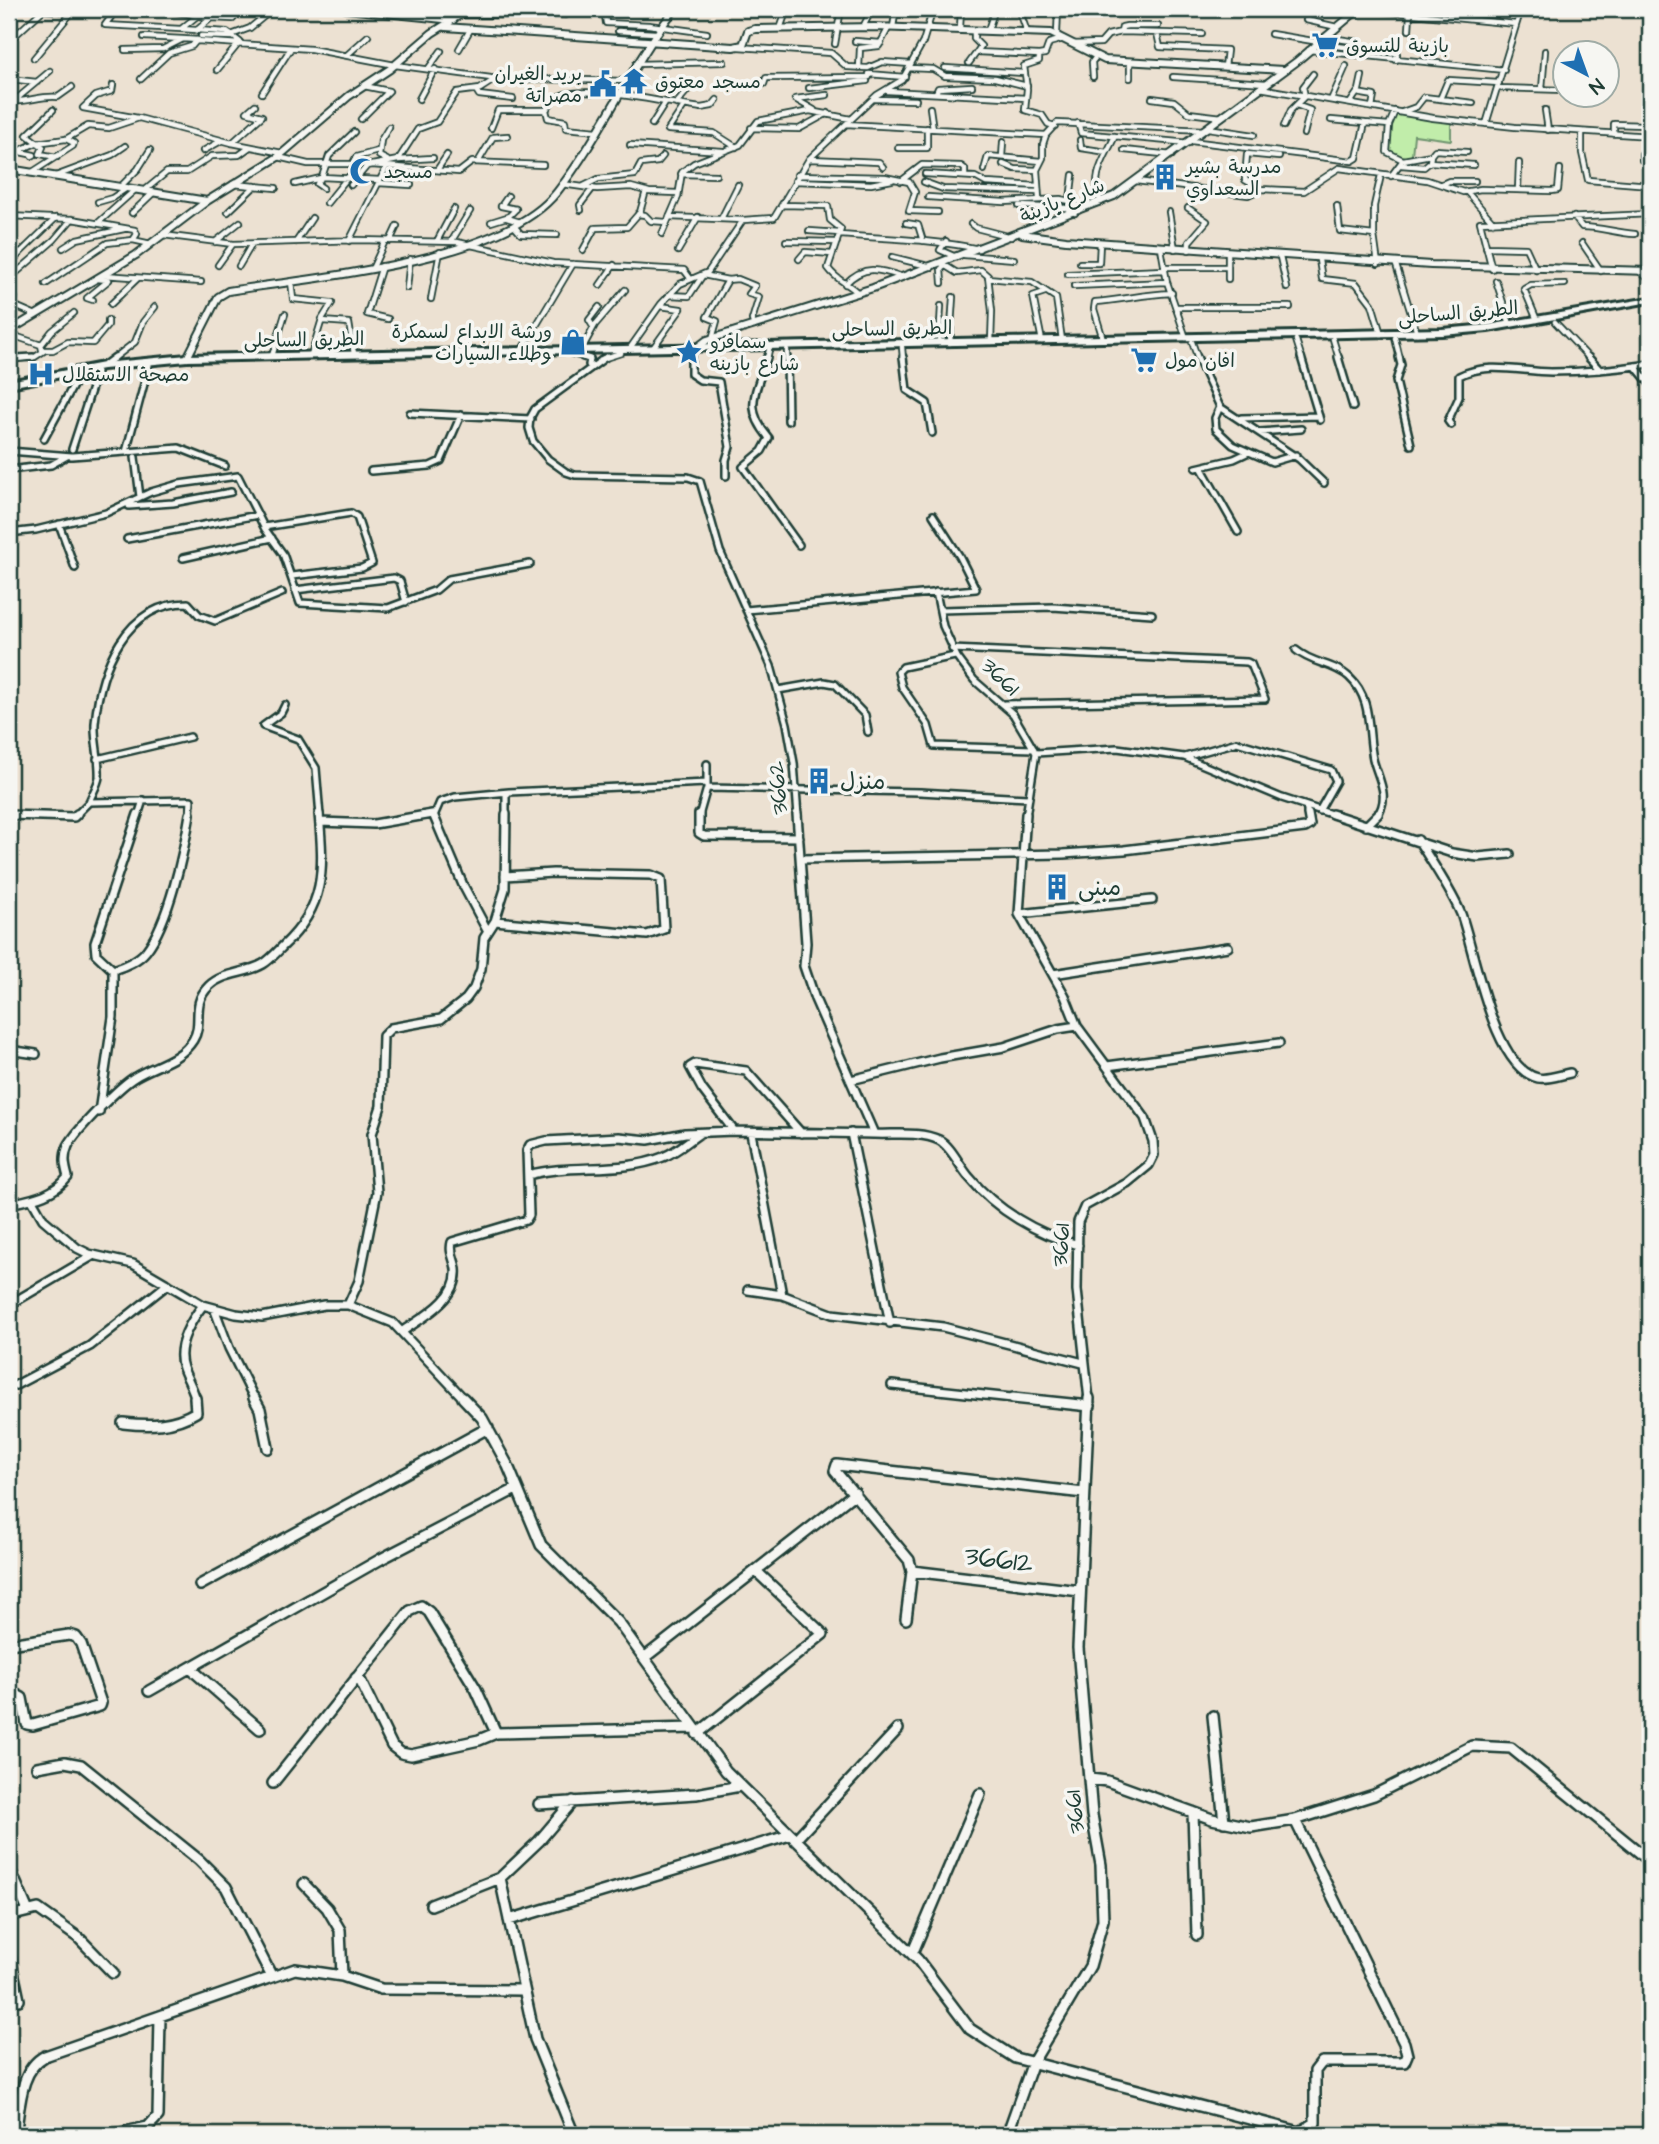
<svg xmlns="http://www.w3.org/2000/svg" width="1659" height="2144" font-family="'Architects Daughter','Playpen Sans Arabic',sans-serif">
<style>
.green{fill:#c1edaa;stroke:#70956f;stroke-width:2}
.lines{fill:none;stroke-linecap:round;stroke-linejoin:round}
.street-far3-casing{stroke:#1f3d34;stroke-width:8}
.street-far2-casing{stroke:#1f3d34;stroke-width:10}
.street-far1-casing{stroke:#1f3d34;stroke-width:12}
.street-casing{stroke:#1f3d34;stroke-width:14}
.secondary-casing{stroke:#1f3d34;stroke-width:10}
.highway-casing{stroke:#1f3d34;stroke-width:6}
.street-far3{stroke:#f6f6f2;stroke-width:4.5}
.street-far2{stroke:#f6f6f2;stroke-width:5}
.street-far1{stroke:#f6f6f2;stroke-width:7}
.street{stroke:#f6f6f2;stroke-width:9}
.secondary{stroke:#f6f6f2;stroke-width:6}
.highway{fill:#f6f6f2;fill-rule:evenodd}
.labels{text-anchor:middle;stroke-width:7;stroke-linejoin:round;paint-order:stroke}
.far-poi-label{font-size:19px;fill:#1f3d34;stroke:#f6f6f2;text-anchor:start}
.far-street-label{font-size:19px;fill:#1f3d34;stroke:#f6f6f2}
.street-label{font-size:23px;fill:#1f3d34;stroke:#f6f6f2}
.poi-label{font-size:23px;fill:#1f3d34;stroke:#f6f6f2;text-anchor:start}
.near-street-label{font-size:28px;fill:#1f3d34;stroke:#f6f6f2}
</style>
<rect width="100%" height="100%" fill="#ece1d2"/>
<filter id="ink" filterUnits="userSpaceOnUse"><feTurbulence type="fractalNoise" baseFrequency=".0143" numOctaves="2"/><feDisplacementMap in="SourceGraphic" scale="14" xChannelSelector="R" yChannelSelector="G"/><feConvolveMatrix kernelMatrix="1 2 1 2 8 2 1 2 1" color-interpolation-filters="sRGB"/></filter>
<g filter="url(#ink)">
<path class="green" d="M1396,114L1451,123V140L1414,135L1412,155L1409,158L1388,153L1391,122Z"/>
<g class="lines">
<g class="street-far3-casing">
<path id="street-far3" d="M117,9L105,25L181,29L197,16
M160,9L211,18L196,31
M604,9L606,23L649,25L707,33
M1019,9L1027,32
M1362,9L1516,24
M537,13L566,15L571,9
M462,15H525L541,9
M1057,15L1111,11L1164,13
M211,18L233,19L241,9
M453,20L472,9
M863,27L870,13
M893,27L895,15
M1337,27L1306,20L1316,9L1354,14
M181,29L227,32L240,42L217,70
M780,29L787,9
M960,29L961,9
M974,30V39L981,46L977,52L1039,55
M988,30L995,9
M1409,30L1410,15
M618,31L655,33
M1121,32L1122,27L1127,26H1158
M1157,33L1160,47L1227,50L1225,67
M1057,34L1058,9
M1271,34L1319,42
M231,35L250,28L273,9
M201,36L233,37
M144,37L183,39
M1325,37L1358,42L1356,49
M9,41L43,10
M197,41L311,49L395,65L491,78L627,81
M855,41L881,43
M835,44L841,9
M1072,44L1101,43L1108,35L1121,32L1202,34
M1317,44L1392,52L1397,54L1396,60
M738,47L831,53L847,67L868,68L882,62L911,64
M459,49L470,30
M125,50L163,49L183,39L198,40
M1309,50L1504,70
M347,55L368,36
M34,58L72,12L43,10L45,9
M1130,61V78
M969,63L977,52
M636,64L724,62
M859,68L860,48L879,46L889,27
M910,68L933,69L945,76L995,78L1027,86
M945,68L1024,73
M428,69L441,51
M869,74L905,77
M1093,77L1092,62L1095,58
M1173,77L1266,83
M9,79L37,82
M141,79L169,53L192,46L197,40
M764,84L766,78L869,77
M113,85L112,91L96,96L83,108L138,118
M809,88L867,81
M1260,88L1433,118L1515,127L1650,136
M1498,88L1564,90
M1542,89L1545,51
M476,90L479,95L513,99
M887,91L1026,98
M262,93L291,48
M936,93L938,88L972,86
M1357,93L1374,96L1372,107
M1152,98L1174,101L1189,113L1222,117
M419,99L435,69
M874,99L916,100
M1440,99L1448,80L1499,83
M1331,100L1346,66
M9,101C27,103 40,95 58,97L72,87
M14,101L50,71
M1350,103L1359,90L1362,76
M676,104L692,85
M255,105L247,112L262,116
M1296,105L1310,110L1304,134
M684,106L668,130L714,133L736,147
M930,108L933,129
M53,110L27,135L43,147L40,154L57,157
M814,110L795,99L827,95
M1545,110L1548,130
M1402,112L1416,107L1424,97L1473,103
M361,119L389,91L364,86
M1331,120L1365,123
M1078,123L1081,133L1189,143
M652,124L666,102
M846,124L1046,135
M1486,124L1521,9
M1055,126L1048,124L1042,115L1025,110L1027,89L1024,66L1039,61V55L1045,54L1049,43L1064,39
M1284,126L1291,110L1305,96L1303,87L1313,74
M491,128L498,110H546
M751,128L799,129L828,113
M1208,128L1254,135
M597,131L566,128L565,121L548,118L546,110C549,106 552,100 556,98C578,82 672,104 701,108L712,106L717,100
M354,132L329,156L322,177L380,180
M1582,132V153L1588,180L1650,185
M1614,134V124L1644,125L1647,136
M1080,140L1081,148L1107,152
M1191,141L1352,161L1357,158L1365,123L1389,125
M232,143L262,116
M630,145L723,151
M898,148H927V128
M1124,150L1172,155
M15,151L34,155L32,156
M203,151L221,141
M1642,154V160L1650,161
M9,155L36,143L66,139
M1431,155L1430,162L1474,165
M278,157L308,164H359L459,172L472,162L543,165
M1002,157L1003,142
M810,159L879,162L883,167
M387,160L379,156L381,140L389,127
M398,160L433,158
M1403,160L1431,155L1435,150L1467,152
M478,162L493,137L508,136
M1003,164L1015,169L1037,170
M352,165L356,157L378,151
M1401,165L1424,167L1430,162
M437,170L447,155
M984,170L988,156L1041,161
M31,173L73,146L74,143L66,139L88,126L109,128L139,118L232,143L282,153
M681,174L716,175
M925,174L975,177L986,183L1038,186
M797,175L885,177L909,182L915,192L909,211L938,212
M1391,176L1403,160L1387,152L1389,125L1395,111
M53,177L112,155L125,146
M321,178L317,184L323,188
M795,181L871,184L892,180
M901,181L922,165L961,166L965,169V176
M1136,181L1248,195L1261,189L1304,191L1339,168L1427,180L1463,192L1481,189L1552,191L1558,190L1560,169
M924,182L943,189L1038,192
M378,183L411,185
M233,184L276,188
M295,184L321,178
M562,184L597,189L631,187L649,192L678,193
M1442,184L1449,181H1475
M351,185L367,166L398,160L418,129L437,122L457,92L480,89L497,78
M584,186L598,179L635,175L641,164L658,162L663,156
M120,187L138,169L150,150
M1261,189L1245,180L1247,154L1279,157
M1518,190L1519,163
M144,191L167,172H187L212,156L239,155L250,147
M1467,192L1493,222
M508,196L501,206L516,209
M928,197L1004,202L1060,199L1075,202L1078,211
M1039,198L1037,170L1043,158V144L1046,135L1057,123L1204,130
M1070,200L1073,175
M98,202L112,198L127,188
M1101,202C1090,176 1104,160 1115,136
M327,203L348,177
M782,205L828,206L830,220L841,229L828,268C838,282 847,282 858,293
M1019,206L1066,208L1075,213
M1337,206L1340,231L1374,235L1378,264
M1188,208L1207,221L1189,242V250
M516,209L507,218L520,222
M581,210L580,205L593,188
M228,212L255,186
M1169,212L1175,249
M132,213L154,192
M638,214L645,215L651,221L667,222
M9,216L72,219L135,230L137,234L133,240L151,244
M669,217L743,220L774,218L809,159L877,95L902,80L923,42L933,9
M1574,217L1582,227C1601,227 1616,233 1635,234
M721,219L738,185
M491,222L507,217
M98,223L136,189
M906,223L918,225L923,241
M971,224L976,228L1011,237
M514,226L521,234L557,235
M809,231L840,233
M662,234L678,197L682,172L694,163L740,145L758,121L810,111L851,119
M163,235L233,244L357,240L457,242L553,263L684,270L690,278
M840,235C887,239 933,239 979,249
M1374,235V206L1381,175
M349,241L386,168
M390,241L397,226
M437,241L454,209
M786,241L837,242
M946,241L940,250L956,257
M215,242L240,222
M296,242L312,218
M451,242L470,211
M1582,243L1601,271
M1486,247L1526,248L1536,270
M63,248L77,239L124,229
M1161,248L1167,282L1186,338
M583,250L595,228L627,227L640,212L646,191
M9,251L21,252L56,218
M678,251L698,217
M1228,252V279
M964,255L1014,259
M892,257L932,267
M1280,257L1287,288
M799,259L805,252L832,254
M1319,260L1322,279L1356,283L1372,304L1381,334
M941,263L957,273L981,270L988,276L992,311L991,342
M1080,263H1099L1100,243
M9,265L21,252
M218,265L233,244
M1396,265L1417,333
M239,266L252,244
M382,266L367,314L388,319
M373,267L385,241
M1164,267H1226
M1492,269L1480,222L1650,214
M1639,271L1650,280
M1068,274L1164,270
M104,275L201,282
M988,278L1032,282L1056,298L1062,340
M9,279L54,240L72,219
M727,280L738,279L755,286L749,294L759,297L752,320L754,326
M291,281L293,299L332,303L322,319L311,355
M1496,281L1510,324
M942,283L941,269L945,266
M46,284L107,243L133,240
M845,284C864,264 879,269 903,277
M600,285L614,265
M1074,286L1167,282
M407,288L410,259
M669,295L689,296L703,275L728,280L707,317L717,321L712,339
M15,298L13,305L36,315
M431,299L440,252
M93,300L87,298L109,280L97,279
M111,304L138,278
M1176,307H1290
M1537,320L1524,289L1531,285L1565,284
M322,321L349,323L354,354
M1555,322L1590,359
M592,325L589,320L599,307
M9,334L41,345L42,350H53L68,342L93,343L108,325V320
M1395,338L1400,359
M1103,339L1094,309L1095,302C1122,300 1145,294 1172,293
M1333,339L1339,359
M1296,340L1302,359
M1042,341L1033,296L1045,292
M1192,342L1198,359
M939,343L941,306
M950,343L953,297
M41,345L52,331L74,313
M902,347L903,359
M630,348L661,304L680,284L708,272L743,220
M653,348L681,309L660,306
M582,349L595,325L625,290
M787,350V359
M521,351L573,264
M691,352V359
M572,354L589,359
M272,356L285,314
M15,359L35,357L44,351
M113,359L135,342L143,322L155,307
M602,359L621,353
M767,359L769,350"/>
</g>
<g class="street-far2-casing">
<path id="street-far2" d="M583,357L590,359L589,365
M606,357L535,409L530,418L529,428L533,441L548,459L566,472L575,475L688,477L700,481L720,551L771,666L787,724L794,763L798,816
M691,357V374L700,380L719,382L730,447L726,460V476
M767,357C757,391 742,407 769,438L762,451L743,467L799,545
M787,357L788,421
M903,357L907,390L927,403L932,433
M1197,357L1220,407L1299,459L1324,483
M1301,357L1320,420
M1338,357L1353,407
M1399,357L1401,365L1396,381L1411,445
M1588,357L1600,370
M103,366L115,357
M1635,366L1650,384
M9,368L16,358L33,357
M410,413L531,419
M1241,418L1319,416
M1451,425L1448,421L1459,397V376C1488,361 1521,372 1551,372C1584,372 1617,369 1650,364
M1260,432L1301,429
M44,439L79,375
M72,449L97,372
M9,451L72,456L179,448L225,466
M126,452L149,365
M1249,452L1272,462L1296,455
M135,457L140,497
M1201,467L1238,532
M1196,468L1234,459L1249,452L1233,445L1216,429L1215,418L1220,407
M9,470L51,465L67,456
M371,471L430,466L441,461L461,415
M129,506L173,503L231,492
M59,524L75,568
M264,527L351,513L357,517L372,563L362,568L292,576
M9,533L36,530L106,513L151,492L179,484L238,476L265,529L283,554L300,603L388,608L436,590L449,579L530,564
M127,539L258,515
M183,558L272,538
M295,590L394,578L400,581L406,602
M936,592L943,626L957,657L974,680L1013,714L1036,753L1026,816
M746,610L976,589L960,557L933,515
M940,610L1053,607L1152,614
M952,649L1247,662L1251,664L1265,699L1004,704
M1296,650C1312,664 1334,663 1349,677C1373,699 1367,730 1373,759C1378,779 1391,796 1377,816
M955,656L903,667L898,672L902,687L928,725L934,746L1034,749
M778,690L824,682L835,684L865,715L868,732
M285,705L281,713L263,726L298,739L316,768L320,816
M1036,753L1117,748L1184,757L1282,798L1337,816
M1185,757L1237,742L1331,770L1336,781L1319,811
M97,759L190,737
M707,788L920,792L1028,798
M89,802C92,794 98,785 99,777C100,759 94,741 95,723C100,669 125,603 188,603L199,615L215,621L282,593
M1306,806L1308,816
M9,815L40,816
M75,816L89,802L191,800L190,816
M138,816L143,800
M422,816L433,814
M434,816L440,802L455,797L509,792
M506,816V796L509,792L707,783
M699,816L707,788V764"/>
</g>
<g class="street-far1-casing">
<path id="street-far1" d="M433,814L463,885L488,932
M699,814V833L704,836L799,837
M797,814L806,943L804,966L815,999L874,1134C894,1135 920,1131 939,1140C951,1146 960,1167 969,1177C996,1210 1037,1234 1078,1245
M1026,814L1019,914L1065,996L1077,1026L1145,1118L1153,1141L1154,1155L1149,1165L1127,1183L1085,1206L1078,1222L1077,1290L1089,1400
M1332,814L1452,853L1478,857L1510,854
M9,815L74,817L77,814
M320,822L374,824L432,814
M1366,826L1378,814
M1418,840C1433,864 1450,888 1461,914C1475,952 1493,1068 1538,1078C1548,1080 1560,1075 1570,1073
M801,859L1063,854L1124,850L1305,828L1310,825L1308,814
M1019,914L1152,900
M495,921L647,935L664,929L661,879L651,875L553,873L505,876
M113,970C125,966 138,961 146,951C169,922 184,851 190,814
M1053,974L1228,947
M9,1050L36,1054
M1107,1066L1279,1043
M851,1080L940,1058L1004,1047L1058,1029L1077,1026
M99,1112L113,1017V970L96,954L95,943L138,814
M734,1131L702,1089L690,1067L695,1064L746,1071L801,1133
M751,1133L782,1295
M851,1133L890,1323
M528,1175C572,1163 621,1174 663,1157C677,1152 688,1141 700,1133
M32,1200L43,1219L77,1248L89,1254L133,1264L203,1305L236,1314L262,1317L324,1305H348L393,1323L465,1400
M9,1204C32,1199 53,1196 68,1177C65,1166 63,1157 68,1146C76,1130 120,1086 135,1077C154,1065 180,1061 193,1040C204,1022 190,1005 209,986C223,972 246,974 263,964C270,960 277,952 283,946C326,906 324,870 319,814
M748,1290L782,1295L832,1314L943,1327L1083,1363
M9,1305L94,1255
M348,1305L359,1281L377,1192L372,1134L381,1106L383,1036L391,1028L441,1019L466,999L474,988L481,969L484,938L495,921L505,889L506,814
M214,1308L229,1348L255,1400
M403,1331C423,1317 459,1299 456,1269C455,1259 449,1253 452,1242L526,1220L529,1215L527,1151L530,1145L546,1141L619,1137L648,1140L685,1133L734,1131L874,1134
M16,1385L90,1346L168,1284
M892,1385L1030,1400
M196,1400C193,1388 187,1379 183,1368C175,1346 190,1322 203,1305"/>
</g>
<g class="street-casing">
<path id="street" d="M254,1398L260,1409L268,1448
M463,1398L482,1418L508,1466L541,1545L618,1622L726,1771L918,1960L970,2029L1015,2058L1300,2132L1315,2123V2071L1322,2062H1404L1407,2055L1404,2043L1295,1820
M1013,1398L1090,1406
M123,1423C149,1426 173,1426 196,1412L195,1398
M912,1571L1080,1591
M200,1585L488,1428
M906,1619L912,1571L909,1560L835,1471L837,1465L1084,1493
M9,1644L69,1635L76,1637L81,1644L101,1703L100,1706L33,1725L27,1724L22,1698L9,1691
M644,1658L855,1493
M190,1668L260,1729
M356,1678L361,1682L392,1746L401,1753L411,1755L479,1740L496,1733L694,1728
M149,1691L381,1559L516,1489
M1213,1716L1224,1822
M697,1734L823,1634L756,1571
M37,1767L65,1762L81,1765L199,1860L226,1887L272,1977
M1090,1779L1107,1781L1212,1819L1251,1827L1295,1820L1374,1795L1472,1746L1511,1748L1650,1861
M273,1783L410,1611L421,1606L429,1612L476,1689L496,1733
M539,1804L696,1794L740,1786
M1193,1812L1197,1935
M795,1840L898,1729
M9,1867L28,1911
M500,1878L535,2039L574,2135
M304,1884L327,1908L340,1930L342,1976
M431,1905L500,1878L539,1841L573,1801
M9,1916L38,1909L79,1938L113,1973
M509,1920L790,1835
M9,1952L19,2000
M912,1954L980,1794
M15,2135C20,2108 19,2070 45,2056L295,1969L342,1976L381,1989L523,1990
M110,2135L148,2127L158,2116L160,2016
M1007,2135L1033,2062L1090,1966L1103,1920L1101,1865L1092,1815L1078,1648L1089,1398"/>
</g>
<g class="secondary-casing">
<path id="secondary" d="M346,9L453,20
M445,27L733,47L743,45L748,31L755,29L874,27L1051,33L1105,60L1283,70
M9,169L207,201
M1022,234L1066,240L1431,265L1650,271
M9,331L136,255L207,201L278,157L349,96L390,69L432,33L453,20
M691,352L707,340L873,288L1114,196L1296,62L1359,9
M187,358L218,297L228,291C315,277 502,262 557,192C602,135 630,66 675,9"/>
</g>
<g class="highway-casing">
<path id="highway" d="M1650,298V302L1488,331L1442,335L187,361L103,369L9,387V381L103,363L187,355L1442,329L1488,325Z"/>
</g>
<use href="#street-far3" class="street-far3"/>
<use href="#street-far2" class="street-far2"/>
<use href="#street-far1" class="street-far1"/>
<use href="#street" class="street"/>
<use href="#secondary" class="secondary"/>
<use href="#highway" class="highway"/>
</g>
</g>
<defs>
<g id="supermarket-bare" transform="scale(2.1)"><path d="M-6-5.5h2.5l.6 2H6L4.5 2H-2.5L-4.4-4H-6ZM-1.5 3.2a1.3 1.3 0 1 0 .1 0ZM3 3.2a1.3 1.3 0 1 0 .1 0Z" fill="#1f6fb2" stroke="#f6f6f2" stroke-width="2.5" paint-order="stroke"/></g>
<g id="temple-bare" transform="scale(2.1)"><path d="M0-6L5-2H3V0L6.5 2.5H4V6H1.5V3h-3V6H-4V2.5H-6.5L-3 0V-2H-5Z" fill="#1f6fb2" stroke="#f6f6f2" stroke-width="2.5" paint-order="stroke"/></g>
<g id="civic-bare" transform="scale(2.1)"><path d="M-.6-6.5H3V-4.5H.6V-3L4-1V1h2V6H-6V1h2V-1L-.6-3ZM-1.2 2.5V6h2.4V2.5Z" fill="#1f6fb2" stroke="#f6f6f2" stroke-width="2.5" paint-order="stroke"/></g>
<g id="mosque-bare" transform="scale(2.1)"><path d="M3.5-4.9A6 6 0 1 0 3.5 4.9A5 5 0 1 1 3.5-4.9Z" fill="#1f6fb2" stroke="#f6f6f2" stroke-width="2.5" paint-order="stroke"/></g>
<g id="building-bare" transform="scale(2.1)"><path d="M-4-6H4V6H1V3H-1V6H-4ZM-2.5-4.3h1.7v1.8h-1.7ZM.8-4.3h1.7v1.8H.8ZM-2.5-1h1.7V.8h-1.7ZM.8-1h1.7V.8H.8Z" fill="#1f6fb2" stroke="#f6f6f2" stroke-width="2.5" paint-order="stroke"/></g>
<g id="shop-bare" transform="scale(2.1)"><path d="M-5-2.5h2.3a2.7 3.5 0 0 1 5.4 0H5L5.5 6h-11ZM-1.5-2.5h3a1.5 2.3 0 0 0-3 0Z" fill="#1f6fb2" stroke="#f6f6f2" stroke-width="2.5" paint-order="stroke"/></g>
<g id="sight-bare" transform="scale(2.1)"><path d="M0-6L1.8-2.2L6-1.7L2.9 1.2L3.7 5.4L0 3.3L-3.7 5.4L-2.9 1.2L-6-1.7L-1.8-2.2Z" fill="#1f6fb2" stroke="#f6f6f2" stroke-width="2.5" paint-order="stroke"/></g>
<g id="hospital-bare" transform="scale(2.1)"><path d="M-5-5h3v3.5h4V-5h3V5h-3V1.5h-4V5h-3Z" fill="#1f6fb2" stroke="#f6f6f2" stroke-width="2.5" paint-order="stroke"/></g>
</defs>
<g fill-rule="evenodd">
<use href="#supermarket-bare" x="1325" y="45"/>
<use href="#temple-bare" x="634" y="81"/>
<use href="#civic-bare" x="603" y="84"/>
<use href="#mosque-bare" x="363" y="171"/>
<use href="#building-bare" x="1165" y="177"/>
<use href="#shop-bare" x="573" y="342"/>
<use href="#sight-bare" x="689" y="352"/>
<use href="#supermarket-bare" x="1144" y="360"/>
<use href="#hospital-bare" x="41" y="374"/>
<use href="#building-bare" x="819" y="781"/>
<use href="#building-bare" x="1057" y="887"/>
</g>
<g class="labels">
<g class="far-poi-label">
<text x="1346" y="52">بازينة للتسوق</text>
<text x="582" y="80" text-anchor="end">بريد الغيران<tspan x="582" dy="22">مصراتة</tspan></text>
<text x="655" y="88">مسجد معتوق</text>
<text x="1186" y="173">مدرسة بشير<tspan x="1186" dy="22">السعداوي</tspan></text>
<text x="384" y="178">مسجد</text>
<text x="552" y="338" text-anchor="end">ورشة الابداع لسمكرة<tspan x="552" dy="22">وطلاء السيارات</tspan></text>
<text x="710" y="348">سمافرو<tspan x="710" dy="22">شارع بازينه</tspan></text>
<text x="1165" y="367">افان مول</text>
<text x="62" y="381">مصحة الاستقلال</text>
</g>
<g class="far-street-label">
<text transform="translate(1062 200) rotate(-22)" y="7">شارع بازينة</text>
<text transform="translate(1458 312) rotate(-5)" y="7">الطريق الساحلى</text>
<text transform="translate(892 328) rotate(-1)" y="7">الطريق الساحلى</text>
<text transform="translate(304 339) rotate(-1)" y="7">الطريق الساحلى</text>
</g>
<g class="street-label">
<text transform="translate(1001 676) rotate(44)" y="8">3661</text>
<text transform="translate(777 788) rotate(-95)" y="8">3662</text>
<text transform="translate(1060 1245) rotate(-87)" y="8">3661</text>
<text transform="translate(1074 1812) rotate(-96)" y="8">3661</text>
</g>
<g class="poi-label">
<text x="840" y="789">منزل</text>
<text x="1078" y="895">مبنى</text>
</g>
<g class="near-street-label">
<text transform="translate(999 1558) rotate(7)" y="10">36612</text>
</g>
</g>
<rect width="1659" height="2144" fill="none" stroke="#f6f6f2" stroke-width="35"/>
<rect x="18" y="18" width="1624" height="2109" fill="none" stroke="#1f3d34" stroke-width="2.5" filter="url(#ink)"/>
<g transform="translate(1586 74) rotate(139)"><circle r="33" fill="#f6f6f2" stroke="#a0aca6" stroke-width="2"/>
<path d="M0-5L12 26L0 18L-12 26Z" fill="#1f6fb2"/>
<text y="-10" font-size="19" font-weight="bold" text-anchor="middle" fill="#1f3d34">N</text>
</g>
</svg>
